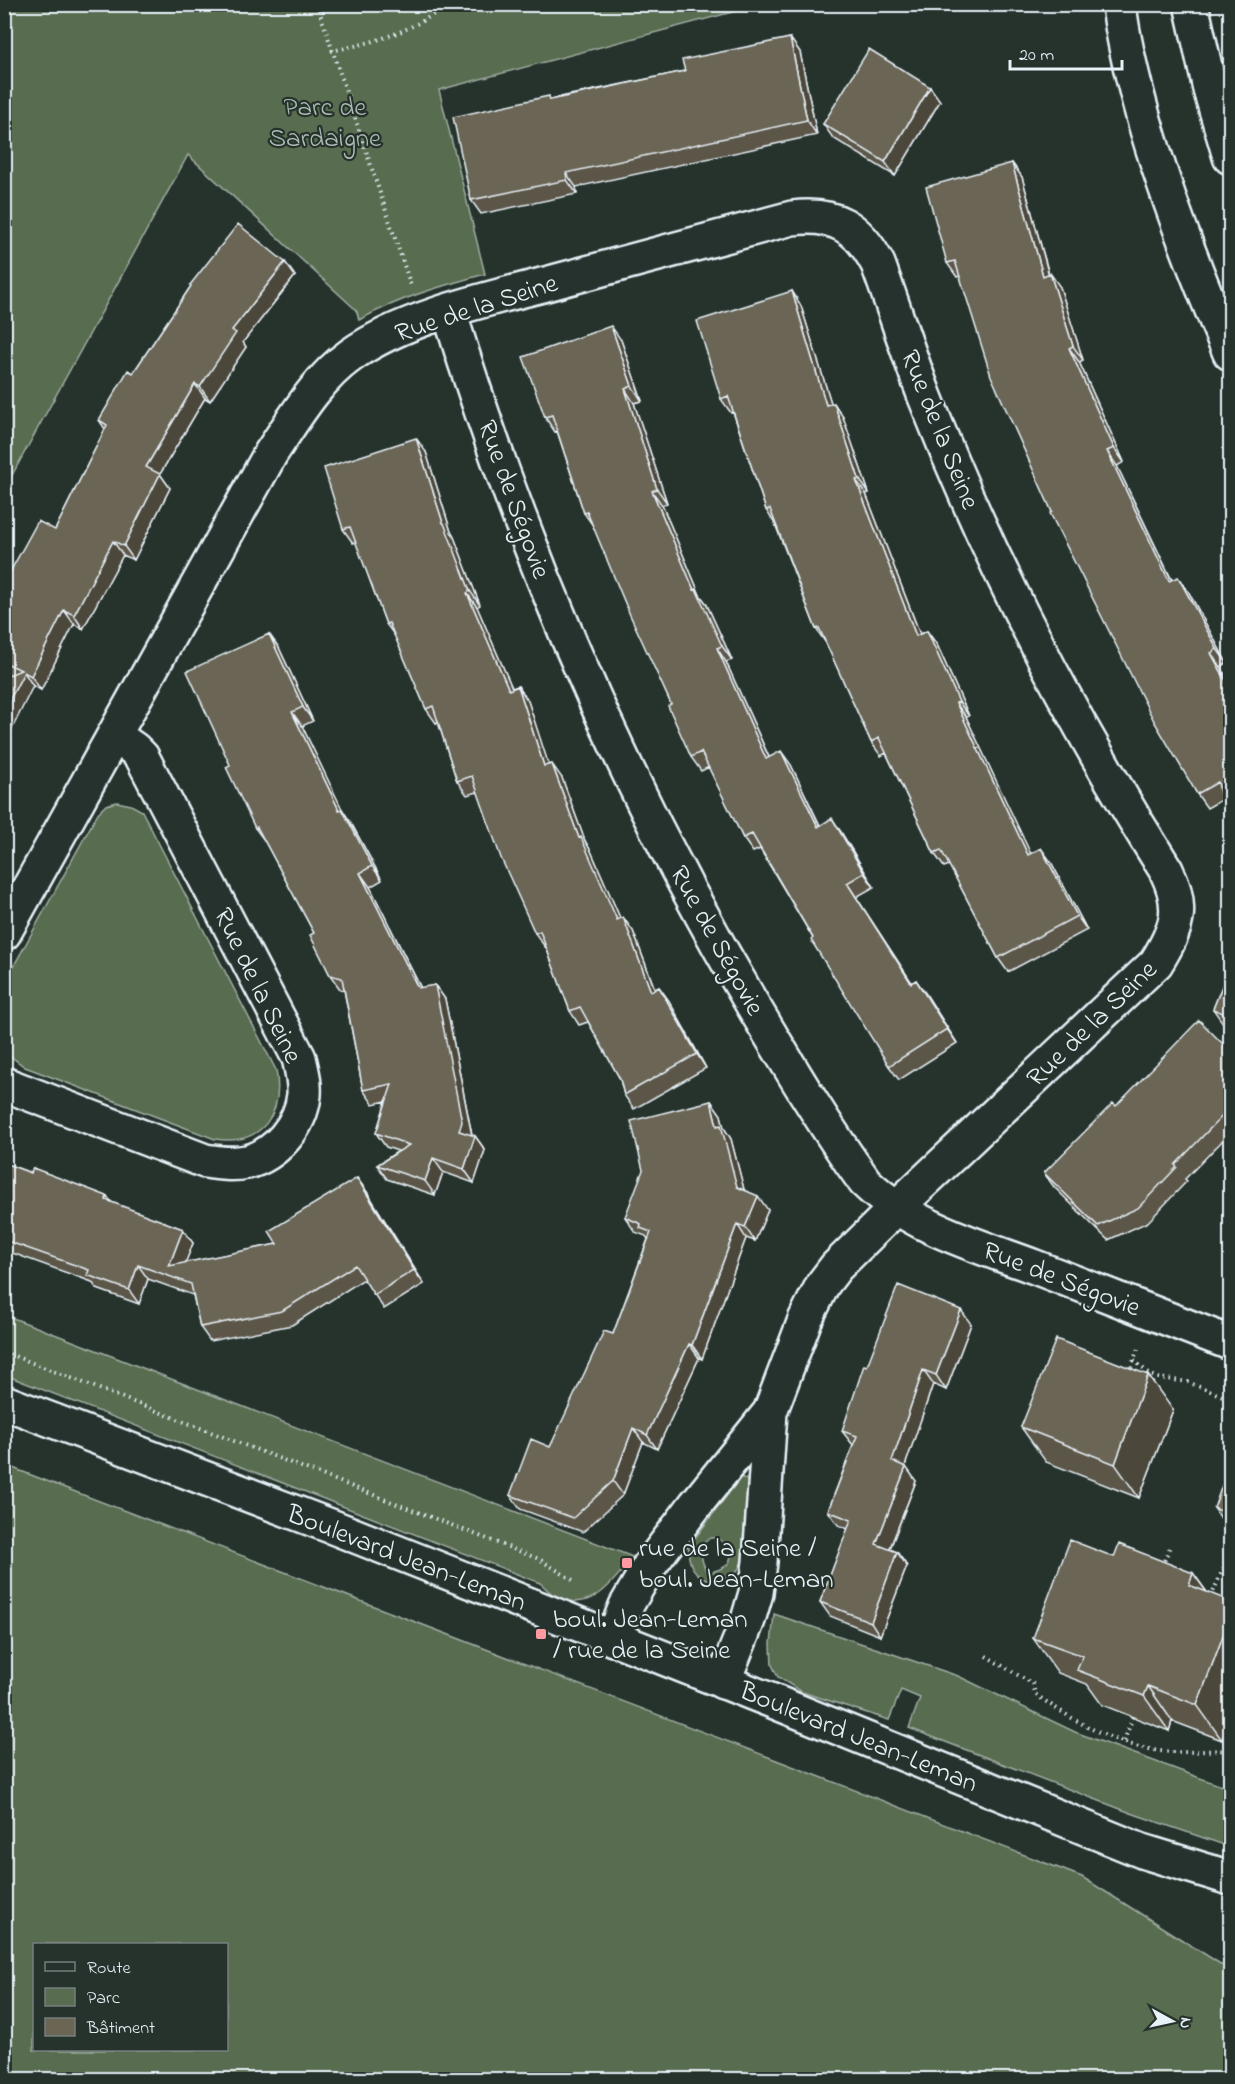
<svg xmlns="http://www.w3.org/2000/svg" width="1235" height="2084" font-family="'Indie Flower',sans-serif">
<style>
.green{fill:#586c50;stroke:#a0aea4;stroke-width:1.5;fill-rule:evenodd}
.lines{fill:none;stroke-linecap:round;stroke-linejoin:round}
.minor-casing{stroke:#e8f1f8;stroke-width:38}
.tertiary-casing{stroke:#e8f1f8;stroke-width:38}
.path{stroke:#e8f1f8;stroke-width:4;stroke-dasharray:1.5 4.5;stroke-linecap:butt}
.minor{stroke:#26332d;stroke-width:33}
.tertiary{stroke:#26332d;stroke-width:33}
.wall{fill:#5c5748;stroke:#e8f1f8;stroke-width:1.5}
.shaded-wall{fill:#4b473b;stroke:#e8f1f8;stroke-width:1.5}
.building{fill:#6b6554;stroke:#e8f1f8;stroke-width:1.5}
.poi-dot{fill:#ff9aa2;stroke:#26332d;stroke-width:2}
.labels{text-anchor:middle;stroke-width:4.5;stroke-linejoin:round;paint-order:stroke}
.park-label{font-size:27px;fill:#aebcb5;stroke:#26332d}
.street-label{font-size:27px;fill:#e8f1f8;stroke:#26332d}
.poi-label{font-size:27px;fill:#e8f1f8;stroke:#26332d;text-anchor:start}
</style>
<rect width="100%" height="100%" fill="#26332d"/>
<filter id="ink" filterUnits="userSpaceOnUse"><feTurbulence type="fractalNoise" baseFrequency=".0167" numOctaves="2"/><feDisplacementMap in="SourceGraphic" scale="12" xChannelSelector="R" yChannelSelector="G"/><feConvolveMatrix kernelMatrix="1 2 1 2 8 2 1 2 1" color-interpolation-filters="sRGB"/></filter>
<g filter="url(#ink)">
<path class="green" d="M5,4H759V5L439,90L485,274C441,286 399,298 359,320L357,312L354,308L188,155L5,488Z
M117,802L131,805L142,811L276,1070C284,1114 262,1146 215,1139L25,1067L5,1052V982L98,813L106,805Z
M5,1315L633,1557C614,1580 594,1613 558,1598C552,1595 546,1588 540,1583L5,1375Z
M5,1465L1082,1877L1230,1970V2079H5ZM226,1944V2050H34V1944Z
M741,1477L749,1481C747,1501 745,1521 743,1541C743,1548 743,1557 741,1564C731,1590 684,1586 689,1546ZM710,1538H717L731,1548C732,1565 727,1567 712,1572L706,1570C700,1558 698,1546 710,1538Z
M774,1614L958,1676L1075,1732L1230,1789V1847L1131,1813L909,1728L920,1698L901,1690L889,1720L802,1692L778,1677L772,1665L771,1644Z"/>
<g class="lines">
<g class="minor-casing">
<path id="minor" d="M449,311C524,556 627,793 758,1014C792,1071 826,1128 865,1182C911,1227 976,1245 1035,1267C1100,1292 1165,1318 1230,1343
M4,933L271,453C294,419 317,379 351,355C403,318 484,300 546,284C628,262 710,240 792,218C835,213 858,226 878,264C894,308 908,353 925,397C990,562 1071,720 1166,870C1185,908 1177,929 1156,963L896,1208L836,1267L823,1284L805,1320L770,1412L760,1562L756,1593L748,1620L723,1682
M4,1084L205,1161C219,1163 233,1165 247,1162C276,1155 301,1125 304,1095C305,1082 302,1071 299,1058L142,757L134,749L114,735
M613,1639L626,1606L650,1565L696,1504L770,1412"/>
</g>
<g class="tertiary-casing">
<path id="tertiary" d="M1119,4C1123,42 1133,80 1143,116C1166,197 1197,276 1230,353
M1191,4L1210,89L1230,157
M4,1402L333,1527L775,1702L1142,1851L1230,1878"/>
</g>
<path class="path" d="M317,4L411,286
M331,51C374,43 413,31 448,4
M1230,1243L1228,1252L1230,1258
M4,1352L539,1559L576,1582
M1134,1360L1150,1375L1159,1378L1188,1382L1230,1399
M1129,1373L1139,1346
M1162,1566L1171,1544
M1211,1597L1223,1569
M986,1656L1033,1684L1035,1694C1075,1722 1124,1751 1175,1752C1193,1753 1212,1749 1230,1751
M1124,1741L1134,1714"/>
<use href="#minor" class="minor"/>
<use href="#tertiary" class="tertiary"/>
</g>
<path class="wall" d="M790,38L800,52L817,135L576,187L577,194L481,214L471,200L551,99L685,71Z
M930,87L940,101L895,176L833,138L823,124Z
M1012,163L1022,177L1049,274L1060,287L1083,360L1079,362L1124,462L1117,466L1172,580L1188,591L1227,663L1221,667V800L1207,808L1197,794L1052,512L960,276L957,277L947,263Z
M285,262L295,276L243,342L246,347L210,401L205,398L160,474L170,488L134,560L123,555L83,629L74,624L41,690L4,672V583L55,530L105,429L99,420L133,373L191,286L190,285Z
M792,291L801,306L831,403L843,417L869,493L866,494L920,634L927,631L937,645L969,716L966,717L1030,854L1051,862L1087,930L1008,972L998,958L949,865L944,867L934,853L886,753L881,756L871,742L826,643L816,629L775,524L766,510L733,412L731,413L721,399Z
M621,340L642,401L634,403L667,503L662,505L700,595L706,603L732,660L726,662L769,757L791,765L820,825L841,832L874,887L856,897L912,983L916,980L957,1043L899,1080L889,1066L760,849L753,852L743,838L709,767L701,771L691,757L671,704L594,527L584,513L557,431L555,432L545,417Z
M426,452L451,532L454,537L480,605L477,607L512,688L518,686L528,701L548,765L562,778L585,841L591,851L620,918L633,931L655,989L659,987L669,1001L706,1068L634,1109L624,1095L620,1079L588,1022L579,1025L570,1011L546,947H545L535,933L478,792L467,795L457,781L438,722L436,723L426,709L395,636L386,624L356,542L353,543L343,529Z
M269,634L279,648L313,721L302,726L342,810L351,823L382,880L370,887L421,988L435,985L445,999L472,1135L475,1136L485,1150L474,1183L443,1172L435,1195L387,1179L377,1165L398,1151L386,1147L376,1133L386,1101L373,1104L363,1090L344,990L340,989L330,975L314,933L264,840L255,828L230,765Z
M1230,966V1026L1223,1023L1213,1009Z
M1230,1051V1133L1185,1179L1187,1181L1148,1222L1108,1240L1054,1187L1044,1173L1116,1106Z
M711,1101L721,1115L724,1128L731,1139L744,1190L768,1210L755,1241L746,1238L702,1359L699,1358L657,1449L643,1442L623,1495L583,1532L520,1509L510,1495L550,1447L613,1334L648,1239L646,1236L635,1232L625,1217Z
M4,1163L183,1229L193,1243L185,1263L277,1244L357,1178L367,1192L424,1284L384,1309L364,1279L292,1325L210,1341L200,1327L193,1295L148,1279L139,1304L97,1289L92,1282L4,1250Z
M971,1324L946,1390L933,1384L905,1466L916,1481L890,1549L897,1552L907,1566L880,1636L830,1616L820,1602L848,1529L838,1525L828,1511L853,1445L842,1431L867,1366Z
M1173,1410L1139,1498L1046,1462L1021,1427Z
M1214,1508L1230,1515V1532Z
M1114,1557L1193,1573L1207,1592L1222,1740L1172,1721L1169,1731L1102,1705L1087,1684L1058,1673L1033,1638Z"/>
<path class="shaded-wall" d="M790,38L800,52L817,135L807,120Z
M930,87L940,101L895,176L885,162Z
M1012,163L1022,177L1053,290L1043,276Z
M566,173L576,187L577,194L567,180Z
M285,262L295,276L243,342L246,347L210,401L200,387L232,330Z
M1050,273L1060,287L1083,360L1073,346Z
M792,291L801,306L836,419L826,405Z
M611,326L621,340L642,401L632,386Z
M1069,348L1079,362L1124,462L1114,448Z
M195,384L205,398L156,481L146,467Z
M625,389L634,403L667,503L657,489Z
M834,403L843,417L869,493L859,479Z
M416,438L426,452L451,532L454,537L480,605L470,591L443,523Z
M1107,451L1117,466L1179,596L1169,581Z
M160,474L170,488L134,560L124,546Z
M856,480L866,494L926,650L916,636Z
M652,491L662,505L700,595L706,603L732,660L722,646L694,590Z
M113,541L123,555L83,629L74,615Z
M1178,577L1188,591L1227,663L1217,649Z
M467,593L477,607L519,704L509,690Z
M64,610L74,624L41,690L31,676Z
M927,631L937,645L969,716L959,702Z
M269,634L279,648L313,721L303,707Z
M717,648L726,662L776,773L766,759Z
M1211,653L1221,667L1230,684V688Z
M24,672L33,686L4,745V711Z
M518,686L528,701L554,781L544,766Z
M956,703L966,717L1038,869L1028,855Z
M292,712L302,726L342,809L351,823L382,880L372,866L339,810Z
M781,751L791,765L827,841L818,827Z
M552,764L562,778L585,841L591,851L627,934L617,920L579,838Z
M832,818L841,832L874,887L864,873Z
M1041,848L1051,862L1087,930L1077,916Z
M360,873L370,887L428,1003L418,988Z
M847,883L856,897L921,997L911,983Z
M623,917L633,931L661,1006L651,992Z
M916,980L926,994L957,1043L947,1029Z
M435,985L445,999L472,1136L459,1131Z
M659,987L669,1001L706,1068L697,1054Z
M711,1101L721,1115L724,1128L731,1139L747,1201L737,1187L717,1126Z
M475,1136L485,1150L474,1183L464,1169Z
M433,1158L443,1172L435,1195L425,1181Z
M357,1178L367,1192L424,1284L414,1270Z
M107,1196L117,1210L106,1200Z
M758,1196L768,1210L755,1241L745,1227Z
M737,1224L746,1238L702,1359L692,1345Z
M183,1229L193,1243L179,1280L169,1266Z
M138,1265L148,1279L139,1304L129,1290Z
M961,1310L971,1324L946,1390L936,1375Z
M689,1344L699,1358L657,1449L647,1435Z
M923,1370L933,1384L902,1475L892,1461Z
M1148,1375L1173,1410L1139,1498L1115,1464Z
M633,1428L643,1442L623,1495L613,1481Z
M906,1467L916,1481L886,1558L876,1544Z
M897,1552L907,1566L880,1636L871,1622Z
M1193,1573L1218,1608L1189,1585Z
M1230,1617V1717L1222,1740L1197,1705Z
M1148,1686L1172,1721L1169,1731L1144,1696Z"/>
<path class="building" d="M790,38L807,120L566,173L567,180L471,200L453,117L549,96L550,100L685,71L682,60Z
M869,49L930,87L885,162L823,124Z
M1012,163L1043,276L1050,273L1073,346L1069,348L1114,448L1107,451L1169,581L1178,577L1217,649L1211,653L1230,688V846L1218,782L1197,794L1154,721L1050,513L1052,512L991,376L955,261L947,263L926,187Z
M238,224L285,262L232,330L236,333L200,387L195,384L146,467L160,474L124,546L113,541L74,615L64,610L31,676L24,672L4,711V677L21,670L4,662V583L38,521L55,530L107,425L99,420L128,370L133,373L191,286L190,285Z
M792,291L826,405L834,403L859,479L856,480L916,636L927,631L959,702L956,703L1028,855L1041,848L1077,916L998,958L941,850L934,853L879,738L871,742L819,628L816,629L770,509L766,510L728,396L721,399L697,321Z
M611,326L632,386L625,389L657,489L652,491L694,590L696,589L722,646L717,648L766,759L781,751L818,827L832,818L864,873L847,883L911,983L916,980L947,1029L889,1066L811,940L813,938L752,834L743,838L701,752L691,757L668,706L671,704L630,615L587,512L584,513L552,415L545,417L523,357Z
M416,438L443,523H444L470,591L467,593L509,690L518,686L544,766L552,764L579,838L581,837L617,920L623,917L651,992L659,987L697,1054L624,1095L620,1079L580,1007L570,1011L540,931L535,933L501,858L472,776L457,781L433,706L426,709L389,623L386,624L350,527L343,529L324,468Z
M269,634L303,707L292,712L339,810L342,809L372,866L360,873L418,988L435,985L462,1122L459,1131L475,1136L464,1169L433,1158L425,1181L377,1165L409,1145L376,1133L392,1084L363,1090L342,978L330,975L310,935L314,933L257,827L255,828L226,767L230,765L187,671Z
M1230,966V1016L1213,1009Z
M1199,1020L1230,1051V1108L1175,1165L1177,1167L1138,1208L1098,1226L1044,1173L1113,1103L1116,1106Z
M711,1101L717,1126L721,1125L737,1187L758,1196L745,1227L737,1224L692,1345L689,1344L647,1435L633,1428L613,1481L573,1518L510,1495L531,1439L550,1447L604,1331L613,1334L651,1232L640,1228L641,1224L625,1217L643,1170L631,1121Z
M4,1163L31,1173L33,1168L107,1196L106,1200L183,1229L169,1266L277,1244L269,1231L357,1178L414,1270L374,1295L355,1265L282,1311L200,1327L191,1284L138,1265L129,1290L87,1275L89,1270L4,1240Z
M898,1285L961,1310L936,1375L923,1370L892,1461L906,1467L876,1544L897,1552L871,1622L820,1602L851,1520L828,1511L857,1436L842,1431L864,1365L867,1366Z
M1056,1339L1148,1375L1115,1464L1021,1427Z
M1230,1463V1515L1214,1508Z
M1070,1540L1114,1557L1119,1544L1193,1573L1189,1585L1230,1601V1617L1197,1705L1148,1686L1144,1696L1077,1670L1083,1656L1033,1638Z"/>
</g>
<g class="poi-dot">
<rect x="621" y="1557" width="12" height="12" rx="3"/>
<rect x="535" y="1628" width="12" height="12" rx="3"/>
</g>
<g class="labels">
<g class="park-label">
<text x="325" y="115">Parc de<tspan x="325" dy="31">Sardaigne</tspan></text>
</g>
<g class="street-label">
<text transform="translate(476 307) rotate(-18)" y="9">Rue de la Seine</text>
<text transform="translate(941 429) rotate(68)" y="9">Rue de la Seine</text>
<text transform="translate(515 499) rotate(70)" y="9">Rue de Ségovie</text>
<text transform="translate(718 940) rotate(61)" y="9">Rue de Ségovie</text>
<text transform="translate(259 985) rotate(64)" y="9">Rue de la Seine</text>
<text transform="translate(1091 1023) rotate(-44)" y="9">Rue de la Seine</text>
<text transform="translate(1062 1278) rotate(21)" y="9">Rue de Ségovie</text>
<text transform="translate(407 1557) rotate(21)" y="9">Boulevard Jean-Leman</text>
<text transform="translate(859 1736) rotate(22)" y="9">Boulevard Jean-Leman</text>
</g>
<g class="poi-label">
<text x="639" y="1556">rue de la Seine /<tspan x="639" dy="31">boul. Jean-Leman</tspan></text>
<text x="553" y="1627">boul. Jean-Leman<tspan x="553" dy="31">/ rue de la Seine</tspan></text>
</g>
</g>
<rect width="1235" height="2084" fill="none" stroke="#26332d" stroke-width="24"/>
<rect x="12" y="12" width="1211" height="2060" fill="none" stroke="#e8f1f8" stroke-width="2" filter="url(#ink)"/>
<rect x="33" y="1943" width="195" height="108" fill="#26332d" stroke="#747f7e" stroke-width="1.5"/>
<rect x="45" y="1962" width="30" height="9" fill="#26332d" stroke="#747f7e" stroke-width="1.5"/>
<text x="87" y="1973" font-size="18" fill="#e8f1f8">Route</text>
<rect x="45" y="1988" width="30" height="18" fill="#586c50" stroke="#747f7e" stroke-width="1.5"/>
<text x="87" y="2003" font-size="18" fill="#e8f1f8">Parc</text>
<rect x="45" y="2018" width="30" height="18" fill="#6b6554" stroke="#747f7e" stroke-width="1.5"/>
<text x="87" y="2033" font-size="18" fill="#e8f1f8">Bâtiment</text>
<g transform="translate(1172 2021) rotate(98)" stroke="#26332d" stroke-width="4.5" paint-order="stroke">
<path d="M0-4.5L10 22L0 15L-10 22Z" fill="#e8f1f8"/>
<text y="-9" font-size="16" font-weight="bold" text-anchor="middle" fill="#e8f1f8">N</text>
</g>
<path d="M1010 60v9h112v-9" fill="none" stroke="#e8f1f8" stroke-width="3"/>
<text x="1019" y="60" font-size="18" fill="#e8f1f8" stroke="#26332d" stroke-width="4.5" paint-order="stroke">20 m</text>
</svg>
